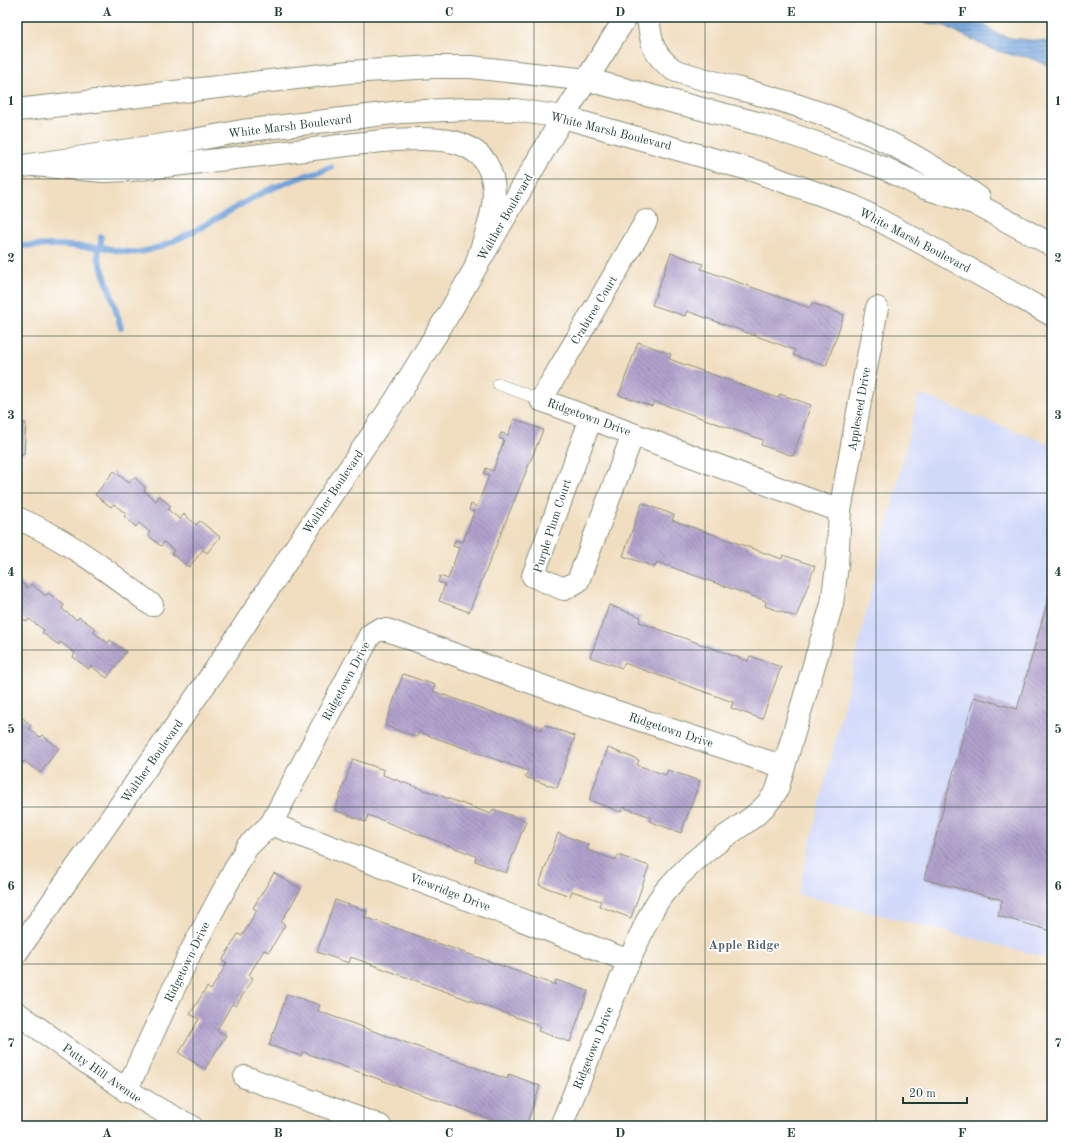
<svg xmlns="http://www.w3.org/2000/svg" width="1069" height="1143" font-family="'Old Standard TT',serif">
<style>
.built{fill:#d1d9f9}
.water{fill:url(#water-rules);stroke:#486f87}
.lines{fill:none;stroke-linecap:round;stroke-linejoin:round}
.stream{stroke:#70a1da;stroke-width:6}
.building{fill:url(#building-back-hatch)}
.service-casing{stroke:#888e7a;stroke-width:12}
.minor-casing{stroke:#888e7a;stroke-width:24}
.secondary-casing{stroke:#888e7a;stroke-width:24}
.trunk-casing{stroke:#888e7a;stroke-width:24}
.motorway-casing{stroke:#888e7a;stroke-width:24}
.service{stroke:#fff;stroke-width:11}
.minor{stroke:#fff;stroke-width:22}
.secondary{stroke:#fff;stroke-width:22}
.trunk{stroke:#fff;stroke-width:22}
.motorway{stroke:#fff;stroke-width:22}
.grid{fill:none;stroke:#1f3d34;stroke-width:1;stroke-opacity:0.55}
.labels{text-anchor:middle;stroke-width:3.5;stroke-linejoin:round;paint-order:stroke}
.street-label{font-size:12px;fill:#1f3d34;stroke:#fff}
.neighbourhood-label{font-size:13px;font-weight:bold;fill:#526069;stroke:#fff}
.neatline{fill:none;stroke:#1f3d34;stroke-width:1.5}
.grid-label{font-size:13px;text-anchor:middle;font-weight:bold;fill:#1f3d34}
</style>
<defs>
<pattern id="water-rules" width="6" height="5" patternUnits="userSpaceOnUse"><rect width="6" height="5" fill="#70a1da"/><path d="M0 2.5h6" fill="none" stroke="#5b84b2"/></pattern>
<pattern id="building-back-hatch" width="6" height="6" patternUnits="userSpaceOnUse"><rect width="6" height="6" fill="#b0a1cc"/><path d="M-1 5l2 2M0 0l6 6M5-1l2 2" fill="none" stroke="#8f84a6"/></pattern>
</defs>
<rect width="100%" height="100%" fill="#fff"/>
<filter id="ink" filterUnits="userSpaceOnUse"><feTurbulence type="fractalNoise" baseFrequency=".025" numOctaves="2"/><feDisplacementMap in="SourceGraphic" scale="8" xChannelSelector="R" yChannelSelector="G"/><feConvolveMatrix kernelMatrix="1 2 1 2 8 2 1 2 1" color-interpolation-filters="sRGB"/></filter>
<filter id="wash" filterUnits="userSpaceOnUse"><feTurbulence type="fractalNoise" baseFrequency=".012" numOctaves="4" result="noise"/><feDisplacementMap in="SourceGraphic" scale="16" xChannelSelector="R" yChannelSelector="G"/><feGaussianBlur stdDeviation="0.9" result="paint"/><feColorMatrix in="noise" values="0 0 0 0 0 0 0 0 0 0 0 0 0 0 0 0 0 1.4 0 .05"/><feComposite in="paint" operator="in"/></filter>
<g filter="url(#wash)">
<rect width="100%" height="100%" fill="#f1dec0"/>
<path class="built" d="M919,394L1052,445V959L798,894Z"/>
<path class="water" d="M895,17H974L996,33L1010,38L1052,42V67L1027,57L1012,55L991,49L945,26Z"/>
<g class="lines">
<path class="stream" d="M101,237V247
M17,246L59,245L99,248L101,247C113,249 128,254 140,252C175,247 227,211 260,194C282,183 307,175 331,167
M99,248L98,257L112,297L121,328"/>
</g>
<g id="blocks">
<path class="building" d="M671,253L703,264L701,269L810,308L812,303L844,315L826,366L793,355L795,350L687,311L685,316L652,305Z
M638,342L671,354L669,359L778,398L780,394L811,405L793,456L761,445L763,440L654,401L652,406L619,395Z
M514,419L543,430L469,612L439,601L445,584L438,582L440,576L448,579L459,548L453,546L455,540L463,542L474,512L469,510L471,504L477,507L489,475L484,474L486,468L493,471L504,440L499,438L501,433L508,435Z
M17,422L26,423L24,454L17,453Z
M114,471L129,483L134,477L146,488L144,491L156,501L159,496L171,506L168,510L180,519L184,514L196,525L200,521L220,537L207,553L203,550L189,567L172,554L174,551L164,542L161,546L148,535L150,532L139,523L136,527L124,516L126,514L114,504L111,507L95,495Z
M642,503L674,515L672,520L782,559L783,555L815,566L796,617L765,606L766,601L657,562L655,567L623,556Z
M17,580L28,588L31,584L46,596L48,593L64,605L62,609L77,620L79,617L96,629L93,632L108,643L110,640L126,652L107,678L91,666L89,669L73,657L75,653L60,642L59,645L42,633L44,630L29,619L27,622L17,614Z
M1052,585V931L998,916L1002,900L924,879L974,697L1017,709Z
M609,605L641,617L639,622L748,661L750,656L781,667L762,719L731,708L733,702L624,663L622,668L590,657Z
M403,674L435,685L433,691L542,730L544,725L575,736L557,788L525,777L528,771L419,732L417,737L385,726Z
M19,715L31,725L29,728L40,737L42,735L59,748L40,773L24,761L22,764L17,760V718Z
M608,748L639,760L637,765L666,775L668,770L700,781L681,833L649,821L651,817L623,807L621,812L589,800Z
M353,759L384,770L383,775L491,814L493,809L526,821L506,873L475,861L476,856L368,815L366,822L335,810Z
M558,833L589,845L587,850L616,860L618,855L649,866L631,918L599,906L601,901L572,891L570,896L539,885Z
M274,873L301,889L281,922L285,925L269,952L264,950L249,975L253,978L236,1006L232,1004L217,1030L226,1035L205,1069L179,1053L199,1019L190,1014L207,987L211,990L227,963L222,961L238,934L242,936L257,910L253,908Z
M335,900L367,911L365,917L555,985L556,980L588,991L570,1042L538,1031L540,1026L351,957L349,963L317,952Z
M287,994L320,1005L318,1011L507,1079L509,1074L540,1086L526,1126H493L491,1125L493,1120L303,1052L301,1056L269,1045Z"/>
</g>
</g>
<g filter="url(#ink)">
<use href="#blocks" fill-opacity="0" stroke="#888e7a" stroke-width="1"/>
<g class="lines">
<g class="service-casing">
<path id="service" d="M498,384L541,400"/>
</g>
<g class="minor-casing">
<path id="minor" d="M591,418L533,576L564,589L578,581L633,434
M840,511L877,308
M17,518C67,539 109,572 152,605
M271,824L629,961
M17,1013C74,1053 128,1096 191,1126
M245,1077L380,1126
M126,1091L191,951L247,847L271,824L370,635L378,630H387L583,701L784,767
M561,1126C585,1068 607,1009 633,952C643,931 651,907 667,889C684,869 705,851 726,836C746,822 764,812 777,790L832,604L837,566L840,511L541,400L646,221"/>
</g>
<g class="secondary-casing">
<path id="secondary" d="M17,952L213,673L296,547L395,401L451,310L563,117L626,17"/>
</g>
<g class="trunk-casing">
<path id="trunk" d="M648,17C651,43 652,54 674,70C714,84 756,92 796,105C863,126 923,157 979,198
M588,80L761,124L802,138L884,168L925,188L974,203L1052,245
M563,117L755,171L853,206L937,251L1052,315"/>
</g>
<g class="motorway-casing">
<path id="motorway" d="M17,110L349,72L434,67H471L588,80
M34,165L104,171L130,170C194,163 258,155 322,148C359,144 413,135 449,141C462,143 479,151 486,163C505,194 485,234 476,265
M17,167L183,142L242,131L401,112L467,109L515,110L563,117"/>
</g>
<use href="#service" class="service"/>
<use href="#minor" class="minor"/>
<use href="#secondary" class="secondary"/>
<use href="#trunk" class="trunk"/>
<use href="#motorway" class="motorway"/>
</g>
</g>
<path class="grid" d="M193,17V1126M364,17V1126M534,17V1126M705,17V1126M876,17V1126M17,179H1052M17,336H1052M17,493H1052M17,650H1052M17,807H1052M17,964H1052"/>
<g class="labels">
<g class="street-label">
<text transform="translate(290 126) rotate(-7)" y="4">White Marsh Boulevard</text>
<text transform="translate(611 131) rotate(14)" y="4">White Marsh Boulevard</text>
<text transform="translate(505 217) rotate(-60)" y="4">Walther Boulevard</text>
<text transform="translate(915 240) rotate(28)" y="4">White Marsh Boulevard</text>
<text transform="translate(594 310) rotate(-59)" y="4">Crabtree Court</text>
<text transform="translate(859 409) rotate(-80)" y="4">Appleseed Drive</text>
<text transform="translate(589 417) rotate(20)" y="4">Ridgetown Drive</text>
<text transform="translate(333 492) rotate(-56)" y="4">Walther Boulevard</text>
<text transform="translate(552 526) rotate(-72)" y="4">Purple Plum Court</text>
<text transform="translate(346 681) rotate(-62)" y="4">Ridgetown Drive</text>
<text transform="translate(671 730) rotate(18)" y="4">Ridgetown Drive</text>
<text transform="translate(152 761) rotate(-55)" y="4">Walther Boulevard</text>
<text transform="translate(450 892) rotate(21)" y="4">Viewridge Drive</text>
<text transform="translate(187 962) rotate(-64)" y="4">Ridgetown Drive</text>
<text transform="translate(593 1048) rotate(-68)" y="4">Ridgetown Drive</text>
<text transform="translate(102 1073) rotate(35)" y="4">Putty Hill Avenue</text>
</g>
<g class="neighbourhood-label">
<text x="744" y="949">Apple Ridge</text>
</g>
</g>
<rect width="1069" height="1143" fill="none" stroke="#fff" stroke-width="44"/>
<path d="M903 1097v6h64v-6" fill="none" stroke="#1f3d34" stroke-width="2"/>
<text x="909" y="1097" font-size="12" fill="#1f3d34" stroke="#ffffff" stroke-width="3" paint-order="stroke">20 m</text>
<rect x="22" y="22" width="1025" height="1099" class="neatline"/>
<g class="grid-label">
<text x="107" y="16">A</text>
<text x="278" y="16">B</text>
<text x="449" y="16">C</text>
<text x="620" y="16">D</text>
<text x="791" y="16">E</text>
<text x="962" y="16">F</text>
<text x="11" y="105">1</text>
<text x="1058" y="105">1</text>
<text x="11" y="262">2</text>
<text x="1058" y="262">2</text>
<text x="11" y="419">3</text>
<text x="1058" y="419">3</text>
<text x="11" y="576">4</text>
<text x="1058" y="576">4</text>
<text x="11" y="733">5</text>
<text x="1058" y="733">5</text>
<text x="11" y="890">6</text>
<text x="1058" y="890">6</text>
<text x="11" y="1047">7</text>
<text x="1058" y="1047">7</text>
<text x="107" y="1137">A</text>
<text x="278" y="1137">B</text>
<text x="449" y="1137">C</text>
<text x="620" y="1137">D</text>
<text x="791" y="1137">E</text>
<text x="962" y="1137">F</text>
</g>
</svg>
